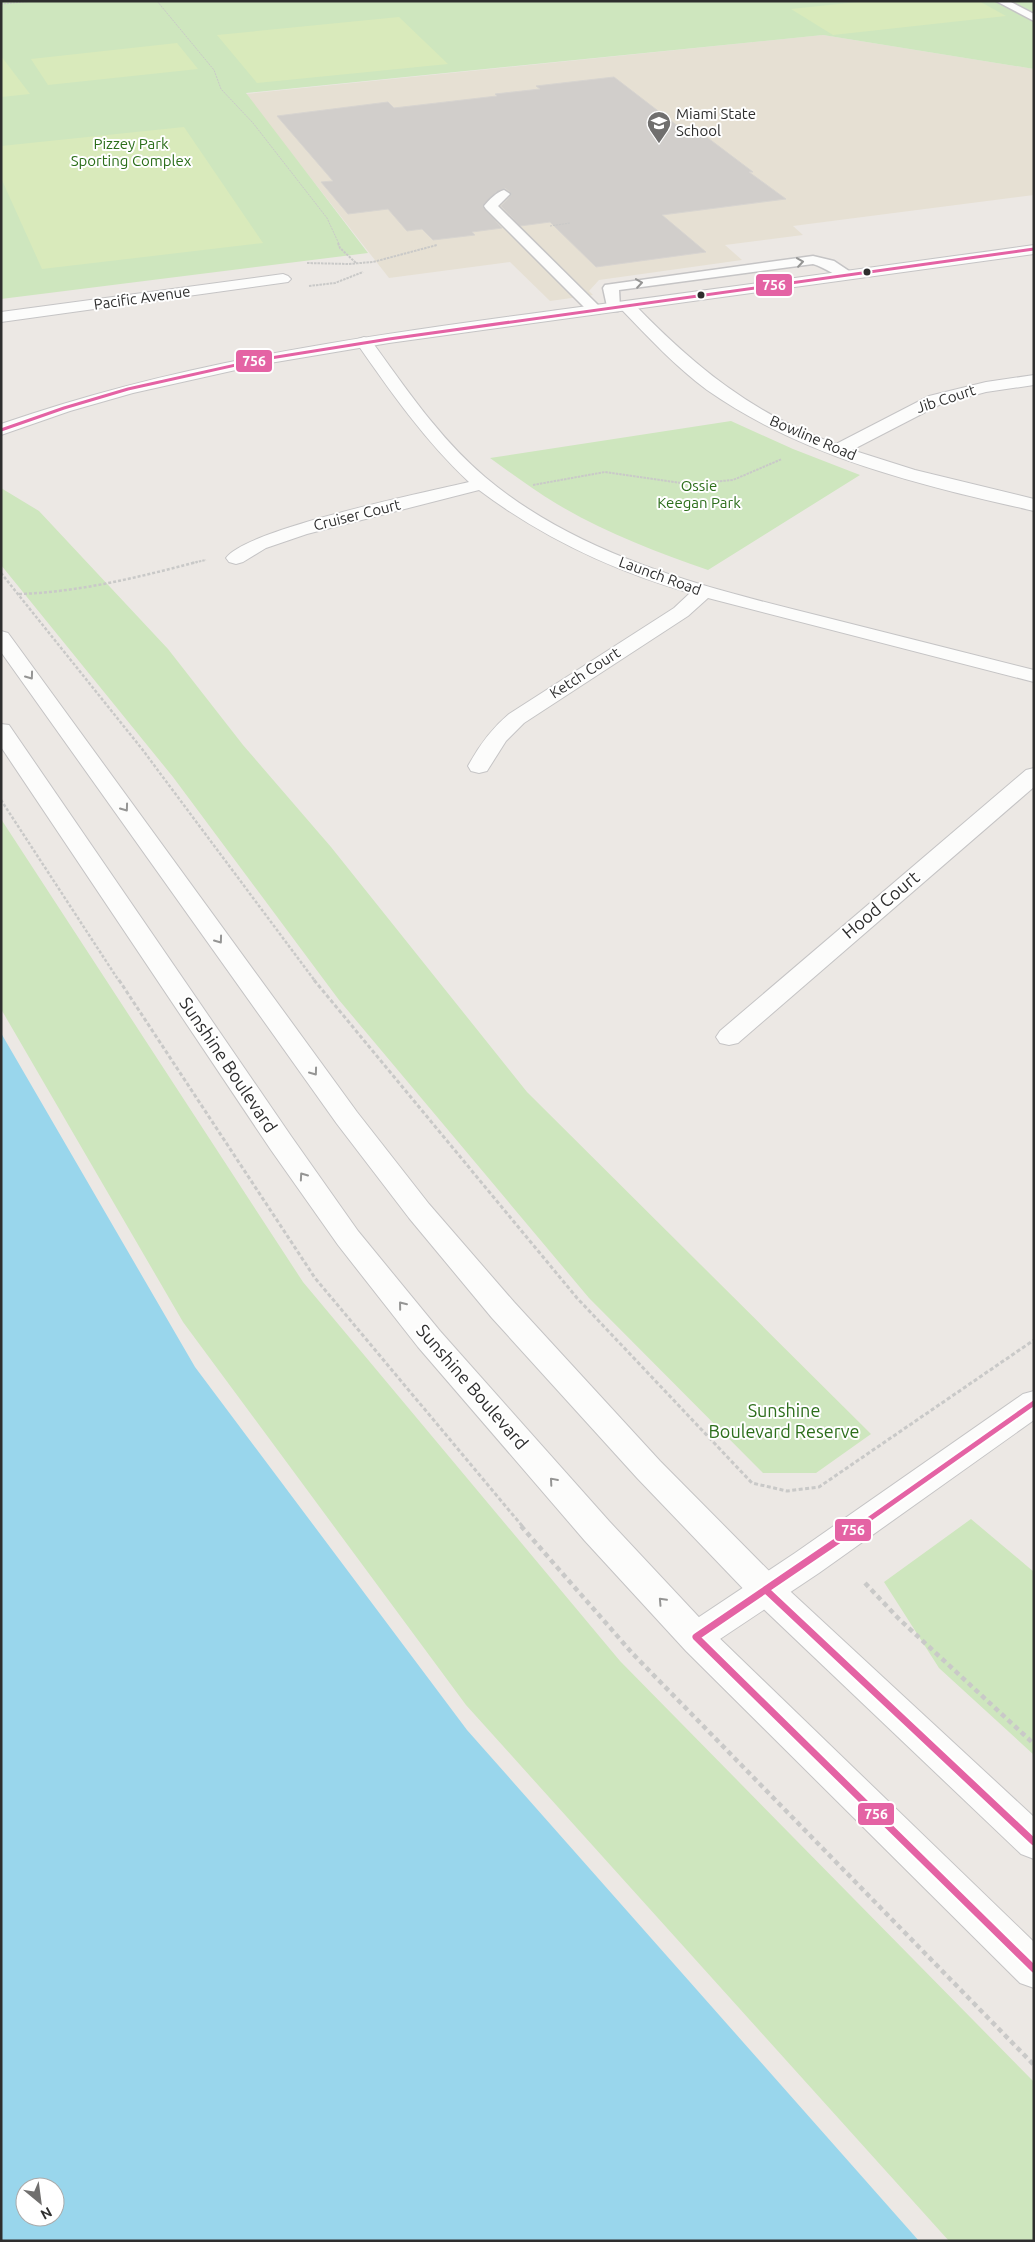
<svg xmlns="http://www.w3.org/2000/svg" width="1035" height="2242" font-family="Ubuntu,sans-serif">
<style>
.education{fill:#e6e0d3}
.green{fill:#cee6be}
.pitch{fill:#d9eabb}
.water{fill:#99d6ec;fill-rule:evenodd}
.building{fill:#d1cecb;stroke:#d7d4d0}
.lines{fill:none;stroke-linecap:round;stroke-linejoin:round}
.service-casing{stroke:#c5c4c5;stroke-width:3}
.minor-casing{stroke:#c5c4c5;stroke-width:2}
.tertiary-casing{stroke:#c5c4c5;stroke-width:2}
.secondary-casing{stroke:#c5c4c5;stroke-width:2}
.path-far4{stroke:#c9c9c8;stroke-width:1;stroke-dasharray:2 1;stroke-linecap:butt}
.path-far3{stroke:#c9c9c8;stroke-width:2;stroke-dasharray:2.5 1;stroke-linecap:butt}
.path-far2{stroke:#c9c9c8;stroke-width:2.5;stroke-dasharray:3 2;stroke-linecap:butt}
.path-far1{stroke:#c9c9c8;stroke-width:3;stroke-dasharray:4 2.5;stroke-linecap:butt}
.path{stroke:#c9c9c8;stroke-width:4.5;stroke-dasharray:5 4;stroke-linecap:butt}
.service{fill:#fcfcfb;fill-rule:evenodd}
.minor{fill:#fcfcfb;fill-rule:evenodd}
.tertiary{fill:#fcfcfb;fill-rule:evenodd}
.secondary{fill:#fcfcfb;fill-rule:evenodd}
.bus-1-far2-casing{stroke:#fff;stroke-width:5.5}
.bus-1-far1-casing{stroke:#fff;stroke-width:9}
.bus-1-casing{stroke:#fff;stroke-width:11}
.bus-1-far2{stroke:#e463a4;stroke-width:3}
.bus-1-far1{stroke:#e463a4;stroke-width:5}
.bus-1{stroke:#e463a4;stroke-width:7}
.oneway{stroke:#959594}
.bus-dot{fill:#2e2e2e;stroke:#fff;stroke-width:2}
.labels{text-anchor:middle;stroke-width:4;stroke-linejoin:round;paint-order:stroke}
.far-poi-label{font-size:15px;fill:#2e2e2e;stroke:#fff;text-anchor:start}
.far-park-label{font-size:15px;fill:#2c6e1b;stroke:#fff}
.far-street-label{font-size:15px;fill:#2e2e2e;stroke:#fff}
.street-label{font-size:18px;fill:#2e2e2e;stroke:#fff}
.park-label{font-size:18px;fill:#2c6e1b;stroke:#fff}
.line-badge{stroke:#fff;stroke-width:2}
.badge-label{font-size:14px;text-anchor:middle;font-weight:bold;fill:#fff}
</style>
<rect width="100%" height="100%" fill="#ece8e4"/>
<path class="education" d="M823,35L1034,69V195L793,226L803,235L725,245L742,260L599,280L589,291L593,295L550,301L510,262L389,278L245,94Z"/>
<path class="green" d="M1,1H1034V69L823,35L246,93L368,253L1,299Z
M731,421L793,449L860,475L708,570C656,552 604,532 557,504C534,490 512,474 490,458Z
M1,488L39,511L168,649L243,745L331,847L527,1092L871,1434L816,1473H763L589,1298L339,1000L173,777L1,565Z
M1,819L303,1282L620,1661L1034,2082V2241H949L466,1705L183,1322L1,1009Z
M971,1519L1034,1572V1755L939,1668L884,1582Z"/>
<path class="pitch" d="M867,1H979L1006,16L833,35L791,9Z
M399,17L448,64L257,83L217,35Z
M177,43L198,69L48,85L31,59Z
M1,56L30,94L1,97Z
M184,127L263,243L42,269L1,178V146Z"/>
<path class="water" d="M1,1033L195,1367L467,1730L919,2241H1ZM25,2187H55V2217H25Z"/>
<path class="building" d="M614,77L692,137L704,135L753,172H749L786,199L662,215L706,252L596,267L550,222L520,226L501,206L512,194L505,188L495,193L482,206L502,228L472,232L475,235L433,240L422,229L407,231L388,209L348,214L321,182L333,181L277,116L388,102L394,108L497,96L495,94L540,89L536,86Z"/>
<g class="lines">
<g class="service-casing">
<path id="service" d="M996,1H1009L1034,14V21Z
M504,190L510,194L498,206L600,307L602,310L600,313H590L486,209L484,206C489,200 497,192 504,190Z
M813,256L834,261L855,275L853,278C840,281 826,267 813,264L619,290L620,308L618,311H608L603,288L605,285Z"/>
</g>
<g class="minor-casing">
<path id="minor" d="M283,274L288,276L291,279L288,282L1,322V312Z
M627,301L633,303C694,366 752,414 836,444L929,396L986,382L1034,375V385L986,392L941,404L852,450L915,470L1034,499V511C921,485 804,458 707,390C676,367 648,337 621,309L619,306L621,303Z
M364,337L370,339C405,387 439,438 485,477C580,557 707,588 824,617C894,635 964,652 1034,670V682L708,598L688,616L524,723L506,741L487,771L479,773L471,771L468,766C479,746 491,729 509,714L674,608L690,593C614,571 543,538 479,490L307,534L266,548L243,562L236,564L229,562L226,558C246,529 427,492 469,482C425,441 390,391 356,342L358,339Z
M1034,768V787L738,1043L729,1045L720,1043L716,1037L720,1031L1026,770Z"/>
</g>
<g class="tertiary-casing">
<path id="tertiary" d="M1034,245V254L389,343L258,365L133,393L70,411L1,435V424C184,360 367,336 558,310C717,289 875,267 1034,245Z
M1034,1391V1420L819,1573L708,1647L696,1652L684,1647L679,1637L684,1627L795,1553L1023,1394Z"/>
</g>
<g class="secondary-casing">
<path id="secondary" d="M1,631L8,633L357,1112L429,1204L514,1302L660,1461L778,1580L1034,1817V1859L1021,1854L754,1600L638,1479L492,1318L409,1218L337,1124L1,652Z
M1,724L9,725L291,1136L358,1231L440,1331L609,1521L710,1629L1034,1942V1988L1020,1983L686,1651L585,1541L418,1347L338,1245L271,1150L1,747Z"/>
</g>
<path class="path-far4" d="M157,1L214,70L221,89L253,123L327,218L339,244
M1,4L34,1
M550,226L570,223"/>
<path class="path-far3" d="M338,243L340,248L356,263
M307,263L348,264L373,262L437,245
M309,286L335,283L363,272
M533,485L605,472L688,484L733,480L782,459
M192,563L206,560"/>
<path class="path-far2" d="M1,573L142,749L315,981
M19,594C80,592 139,577 197,562
M1,800L119,981"/>
<path class="path-far1" d="M119,980L315,1278L523,1527
M314,980L577,1298L752,1483L787,1491L819,1487L1034,1340"/>
<path class="path" d="M521,1526L633,1654L1034,2065
M865,1583L899,1619L1034,1744"/>
<use href="#service" class="service"/>
<use href="#minor" class="minor"/>
<use href="#tertiary" class="tertiary"/>
<use href="#secondary" class="secondary"/>
<g class="bus-1-far2-casing">
<path id="bus-1-far2" d="M1,430L64,408L128,389L258,360L389,339L1034,249"/>
</g>
<g class="bus-1-far1-casing">
<path id="bus-1-far1" d="M858,1527L1034,1403"/>
</g>
<g class="bus-1-casing">
<path id="bus-1" d="M859,1526L696,1637L1034,1969
M766,1590L1034,1842"/>
</g>
<use href="#bus-1-far2" class="bus-1-far2"/>
<use href="#bus-1-far1" class="bus-1-far1"/>
<use href="#bus-1" class="bus-1"/>
</g>
<defs><path id="oneway-chevron" d="M-2-3.5L2.5 0L-2 3.5" fill="none" stroke-width="1.6" stroke-linecap="round" stroke-linejoin="round" transform="scale(1.25)"/></defs>
<g class="oneway">
<use href="#oneway-chevron" transform="translate(800 262) rotate(-8)"/>
<use href="#oneway-chevron" transform="translate(639 283) rotate(-8)"/>
<use href="#oneway-chevron" transform="translate(30 676) rotate(54)"/>
<use href="#oneway-chevron" transform="translate(125 808) rotate(54)"/>
<use href="#oneway-chevron" transform="translate(219 940) rotate(54)"/>
<use href="#oneway-chevron" transform="translate(314 1072) rotate(54)"/>
<use href="#oneway-chevron" transform="translate(303 1176) rotate(-125)"/>
<use href="#oneway-chevron" transform="translate(402 1305) rotate(-129)"/>
<use href="#oneway-chevron" transform="translate(553 1481) rotate(-131)"/>
<use href="#oneway-chevron" transform="translate(662 1601) rotate(-133)"/>
</g>
<defs>
<g id="school-pin" transform="scale(1.25)"><path d="M0 17L-7.5 6A9.5 9.5 0 1 1 7.5 6Z" fill="#706f6e" stroke="#fff"/><path d="M0-5L7-2L0 1L-7-2ZM-4 1L0 2.5L4 1V4Q0 6-4 4Z" fill="#fff"/></g>
</defs>
<g fill-rule="evenodd">
<use href="#school-pin" x="659" y="123"/>
</g>
<g class="bus-dot">
<circle cx="867" cy="272" r="4.5"/>
<circle cx="701" cy="295" r="4.5"/>
</g>
<g class="labels">
<g class="far-poi-label">
<text x="676" y="119">Miami State<tspan x="676" dy="17">School</tspan></text>
</g>
<g class="far-park-label">
<text x="131" y="149">Pizzey Park<tspan x="131" dy="17">Sporting Complex</tspan></text>
<text x="699" y="491">Ossie<tspan x="699" dy="17">Keegan Park</tspan></text>
</g>
<g class="far-street-label">
<text transform="translate(142 298) rotate(-8)" y="5">Pacific Avenue</text>
<text transform="translate(946 399) rotate(-18)" y="5">Jib Court</text>
<text transform="translate(813 438) rotate(23)" y="5">Bowline Road</text>
<text transform="translate(357 515) rotate(-14)" y="5">Cruiser Court</text>
<text transform="translate(660 576) rotate(20)" y="5">Launch Road</text>
<text transform="translate(585 673) rotate(-33)" y="5">Ketch Court</text>
</g>
<g class="street-label">
<text transform="translate(881 905) rotate(-40)" y="6">Hood Court</text>
<text transform="translate(228 1065) rotate(56)" y="6">Sunshine Boulevard</text>
<text transform="translate(472 1387) rotate(49)" y="6">Sunshine Boulevard</text>
</g>
<g class="park-label">
<text x="784" y="1417">Sunshine<tspan x="784" dy="21">Boulevard Reserve</tspan></text>
</g>
</g>
<g class="line-badge">
<rect x="755" y="273" width="38" height="24" rx="5" fill="#e463a4"/>
<rect x="235" y="349" width="38" height="24" rx="5" fill="#e463a4"/>
<rect x="834" y="1518" width="38" height="24" rx="5" fill="#e463a4"/>
<rect x="857" y="1802" width="38" height="24" rx="5" fill="#e463a4"/>
</g>
<g class="badge-label">
<text x="774" y="290">756</text>
<text x="254" y="366">756</text>
<text x="853" y="1535">756</text>
<text x="876" y="1819">756</text>
</g>
<rect width="1035" height="2242" fill="none" stroke="#2e2e2e" stroke-width="5"/>
<g transform="translate(40 2202) rotate(151)"><circle r="24" fill="#ffffff" stroke="#ababab"/>
<path d="M0-4L9 19L0 12L-9 19Z" fill="#706f6e"/>
<text y="-8" font-size="14" font-weight="bold" text-anchor="middle" fill="#2e2e2e">N</text>
</g>
</svg>
